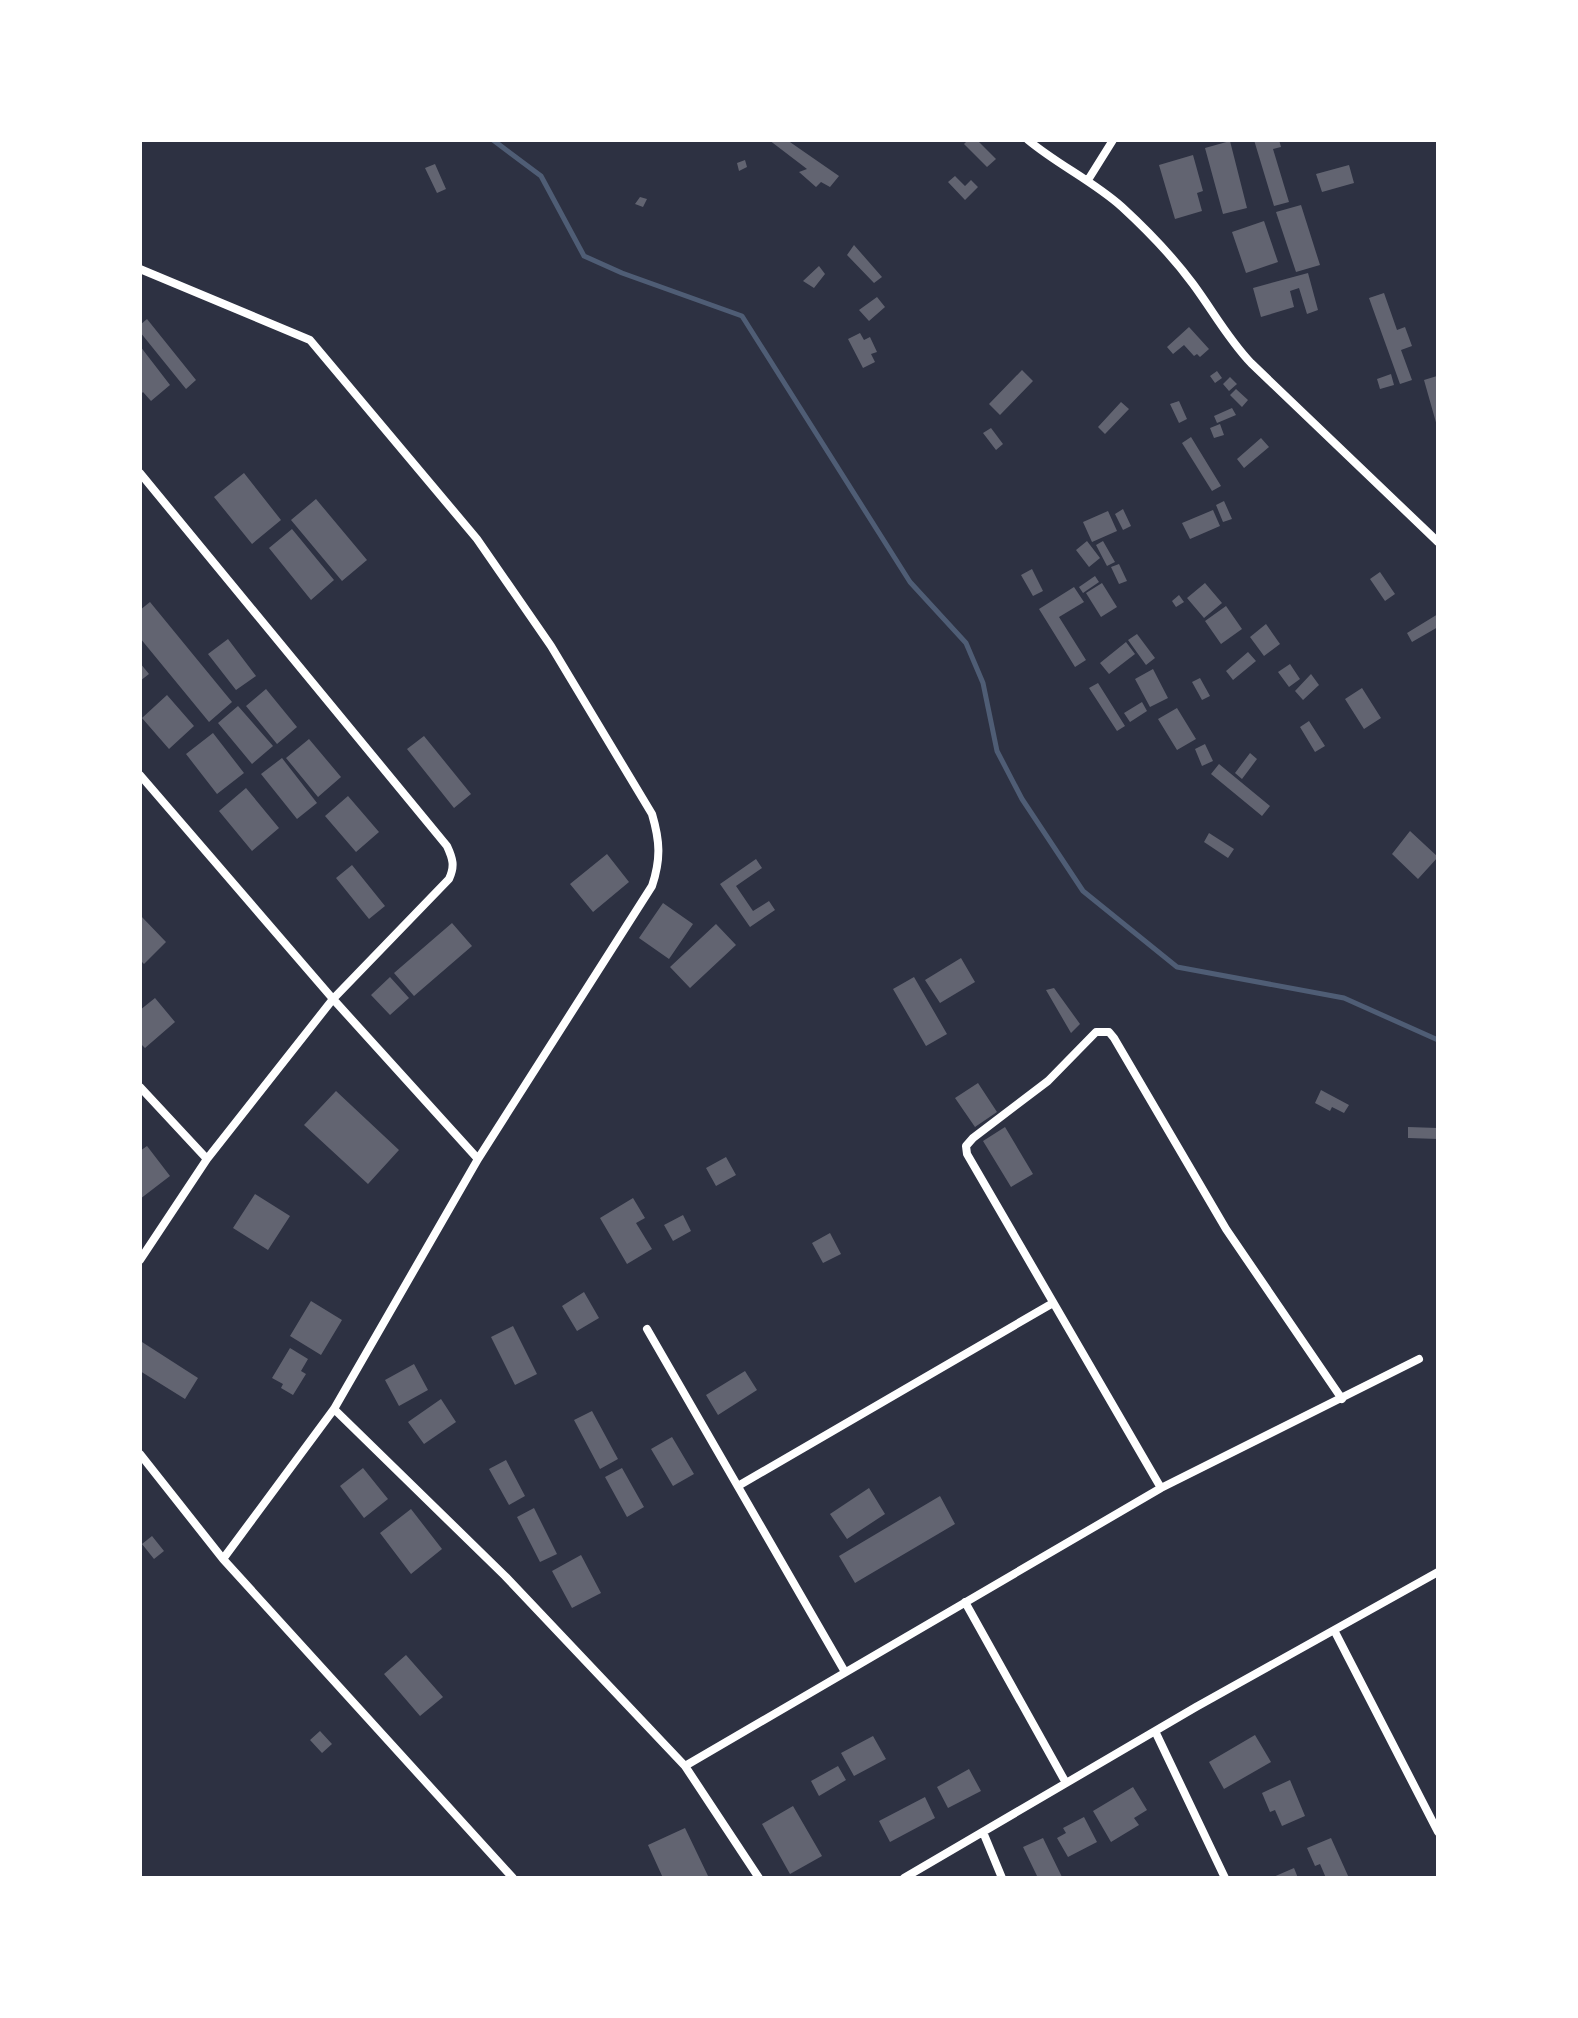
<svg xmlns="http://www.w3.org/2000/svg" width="1578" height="2018" font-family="'Varela Round',sans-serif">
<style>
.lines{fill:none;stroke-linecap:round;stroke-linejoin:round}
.stream{stroke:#4f5d75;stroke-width:5}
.building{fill:#626471}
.minor{stroke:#fff;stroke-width:8}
</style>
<rect width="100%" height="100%" fill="#2d3142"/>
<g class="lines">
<path class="stream" d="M493,140L541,176L584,256L622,273L742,316L910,582L966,643L983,683L997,751L1022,799L1083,891L1177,967L1344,998L1438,1040"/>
</g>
<path class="building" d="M769,140H787L839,176L830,187L821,182L816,187L799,172L807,169Z
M968,140H977L996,159L987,167L964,144Z
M1254,140H1279L1281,147L1273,149L1289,202L1274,206Z
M1230,141L1247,208L1223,214L1205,148Z
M1193,155L1203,191L1197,193L1202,211L1175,219L1159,165Z
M745,160L747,167L739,171L737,163Z
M435,164L446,189L437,193L425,168Z
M1349,165L1354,183L1322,192L1316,174Z
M955,176L965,186L971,180L978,187L965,200L948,182Z
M640,197L647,199L643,207L635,204Z
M1301,205L1320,265L1296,272L1276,212Z
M1264,221L1278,262L1246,273L1232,232Z
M854,245L882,277L874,283L847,255Z
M819,266L825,274L814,288L803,281Z
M1308,273L1318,310L1307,314L1299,288L1290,291L1294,307L1261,317L1253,288Z
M1384,293L1397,330L1405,327L1412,346L1401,350L1412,380L1400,384L1369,298Z
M877,297L885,307L869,321L859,310Z
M147,319L196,380L186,389L140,332V325Z
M1189,327L1209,349L1200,357L1197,354L1194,356L1184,345L1173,354L1167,347Z
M860,333L864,340L870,337L877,352L871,354L875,362L863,368L848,339Z
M140,346L170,385L151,401L143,392L140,395Z
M1022,370L1033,381L1000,415L989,404Z
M1217,371L1222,378L1215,383L1210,376Z
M1391,374L1394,385L1380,389L1377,379Z
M1437,376L1438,379L1437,426L1424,380Z
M1230,377L1237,384L1229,391L1223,384Z
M1236,389L1248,400L1242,407L1230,395Z
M1179,401L1187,419L1179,423L1170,404Z
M1121,402L1129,409L1105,434L1098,427Z
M1232,408L1236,415L1217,423L1214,416Z
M1220,424L1224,435L1214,438L1210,428Z
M991,428L1003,444L996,450L983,433Z
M1191,437L1221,486L1212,491L1182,443Z
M1261,438L1269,447L1244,468L1237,459Z
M244,473L281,520L252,544L214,497Z
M316,499L367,560L342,581L291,520Z
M1224,501L1232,519L1223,522L1216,505Z
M1123,509L1131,526L1123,530L1115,514Z
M1213,510L1220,526L1190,539L1182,523Z
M1108,511L1117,531L1092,542L1083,522Z
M292,529L334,580L311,600L269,548Z
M1087,541L1100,558L1089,567L1076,550Z
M1103,541L1115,562L1107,566L1096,545Z
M1119,564L1127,581L1119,584L1111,567Z
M1032,569L1043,591L1033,596L1021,575Z
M1380,572L1395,594L1385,601L1370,579Z
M1095,576L1099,582L1083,593L1079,587Z
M1102,583L1117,607L1101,617L1086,593Z
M1205,583L1222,603L1204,618L1187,598Z
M1074,587L1084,602L1059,617L1086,660L1075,667L1039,609Z
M1179,595L1184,602L1176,607L1172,601Z
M150,602L232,702L209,722L140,638V610Z
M1226,606L1242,629L1221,644L1205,621Z
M1438,614V627L1412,642L1407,633Z
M1266,624L1280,644L1264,656L1250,637Z
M1137,634L1155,658L1146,665L1128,640Z
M228,639L256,676L236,690L208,654Z
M1126,642L1135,654L1109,674L1100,663Z
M1248,652L1256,661L1233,680L1226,671Z
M140,663L149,674L140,681Z
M1290,664L1300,679L1289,687L1278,672Z
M1153,669L1168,698L1150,707L1135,679Z
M1311,674L1319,685L1303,700L1295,691Z
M1200,678L1210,696L1202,700L1192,682Z
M1098,683L1125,726L1117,731L1089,688Z
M1362,688L1381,718L1364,729L1345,699Z
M266,689L297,727L277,744L246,706Z
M167,695L194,726L169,749L142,718Z
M1142,702L1147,711L1130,722L1124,713Z
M238,706L273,746L252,764L218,723Z
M1177,708L1196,739L1177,750L1158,719Z
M1309,721L1325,746L1315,752L1300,727Z
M213,733L244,773L217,794L186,754Z
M424,736L471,794L454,808L407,749Z
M309,739L341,777L318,797L286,758Z
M1205,744L1213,761L1202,766L1195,749Z
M1250,753L1257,759L1242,779L1235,773Z
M282,758L317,803L297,819L261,774Z
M1219,764L1270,806L1262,816L1211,774Z
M246,788L279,828L252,851L219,811Z
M348,796L379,832L356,852L325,816Z
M1410,831L1438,857L1418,879L1392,854Z
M1209,833L1234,849L1228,858L1204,842Z
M607,854L629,882L593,912L570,884Z
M756,859L762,868L736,886L753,911L769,901L775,910L750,927L720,884Z
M352,865L385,906L369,919L336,878Z
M663,903L693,924L669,959L639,938Z
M140,915L166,942L144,964L140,960Z
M452,923L472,946L414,996L394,973Z
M716,924L736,945L690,988L670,967Z
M961,958L975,982L940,1003L925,980Z
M390,977L409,998L390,1015L371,995Z
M914,977L947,1034L926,1046L893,989Z
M1054,988L1080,1024L1071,1033L1046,990Z
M155,998L175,1022L145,1048L140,1043V1010Z
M978,1083L997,1112L975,1127L955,1098Z
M1321,1090L1349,1105L1344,1113L1332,1107L1330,1111L1315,1103Z
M336,1091L399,1150L368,1184L304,1125Z
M1005,1127L1033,1174L1011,1187L983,1141Z
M1408,1127L1438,1128V1139L1408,1138Z
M147,1146L170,1176L140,1199V1151Z
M726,1157L736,1175L716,1186L706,1168Z
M255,1194L290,1216L268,1250L233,1228Z
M633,1198L645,1218L636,1223L652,1249L627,1264L600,1218Z
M683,1215L691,1231L673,1241L664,1225Z
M830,1233L841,1254L823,1263L812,1243Z
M584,1292L599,1318L577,1331L562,1306Z
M311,1301L342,1320L321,1355L290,1336Z
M513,1326L537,1374L515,1385L491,1337Z
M142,1342L198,1378L185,1399L140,1371Z
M290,1348L308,1359L301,1371L306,1374L293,1395L281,1388L283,1384L272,1378Z
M414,1364L428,1390L399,1406L385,1380Z
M745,1371L757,1390L718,1415L706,1395Z
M441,1399L456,1422L424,1444L408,1422Z
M592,1411L618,1459L600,1469L574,1420Z
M672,1437L694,1474L673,1486L651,1449Z
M506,1460L525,1496L509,1505L489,1469Z
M363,1468L388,1499L364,1518L340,1486Z
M622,1468L644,1507L627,1517L605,1477Z
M869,1488L885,1514L847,1539L830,1514Z
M940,1496L955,1524L855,1583L839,1556Z
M534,1508L557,1554L540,1562L517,1517Z
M411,1509L442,1549L411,1574L380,1533Z
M152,1536L164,1551L154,1559L142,1544Z
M581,1555L601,1593L572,1608L552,1571Z
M406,1655L443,1697L420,1716L384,1674Z
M320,1731L332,1744L322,1753L310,1740Z
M1255,1735L1271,1762L1224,1789L1209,1762Z
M873,1736L886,1759L854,1776L841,1753Z
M838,1766L846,1780L819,1796L811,1781Z
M969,1769L981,1791L948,1808L937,1787Z
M1290,1780L1305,1816L1282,1826L1275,1810L1270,1812L1262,1793Z
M1133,1787L1147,1810L1134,1818L1139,1825L1111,1842L1093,1811Z
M925,1797L935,1818L890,1842L879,1821Z
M793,1806L822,1856L790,1874L762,1824Z
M1084,1817L1097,1842L1068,1857L1057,1838L1066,1833L1063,1828Z
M685,1828L709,1878H663L648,1845Z
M1043,1838L1062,1877L1059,1878H1038L1023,1847Z
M1331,1838L1349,1878H1326L1320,1864L1315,1866L1307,1848Z
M1294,1868L1298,1878H1271Z"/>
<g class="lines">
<path class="minor" d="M1028,140C1058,165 1093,181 1122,207C1147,230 1173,257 1193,284C1213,311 1228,339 1251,363L1438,542
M1088,180L1113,140
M140,269L310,340L477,539L551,646L652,814C660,841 661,859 652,886L478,1159L334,1409L223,1559
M140,473L447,846C453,859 455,866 449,879L333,999L207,1159L140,1260
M140,775L333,999L478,1159
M140,1087L207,1159
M647,1329L845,1672
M334,1409L505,1576L685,1766L759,1878
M140,1454L223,1559L513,1878
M738,1486L1053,1303
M1161,1488L967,1154L966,1146L973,1138L1048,1081L1096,1032H1109L1114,1038L1226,1229L1342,1399
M965,1602L1066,1783
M1334,1630L1438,1832
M1155,1731L1225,1878
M685,1766L1161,1488L1419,1359
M983,1832L1002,1878
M904,1878L1196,1707L1438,1572"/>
</g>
<rect width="1578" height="2018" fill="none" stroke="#ffffff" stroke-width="284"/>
</svg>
